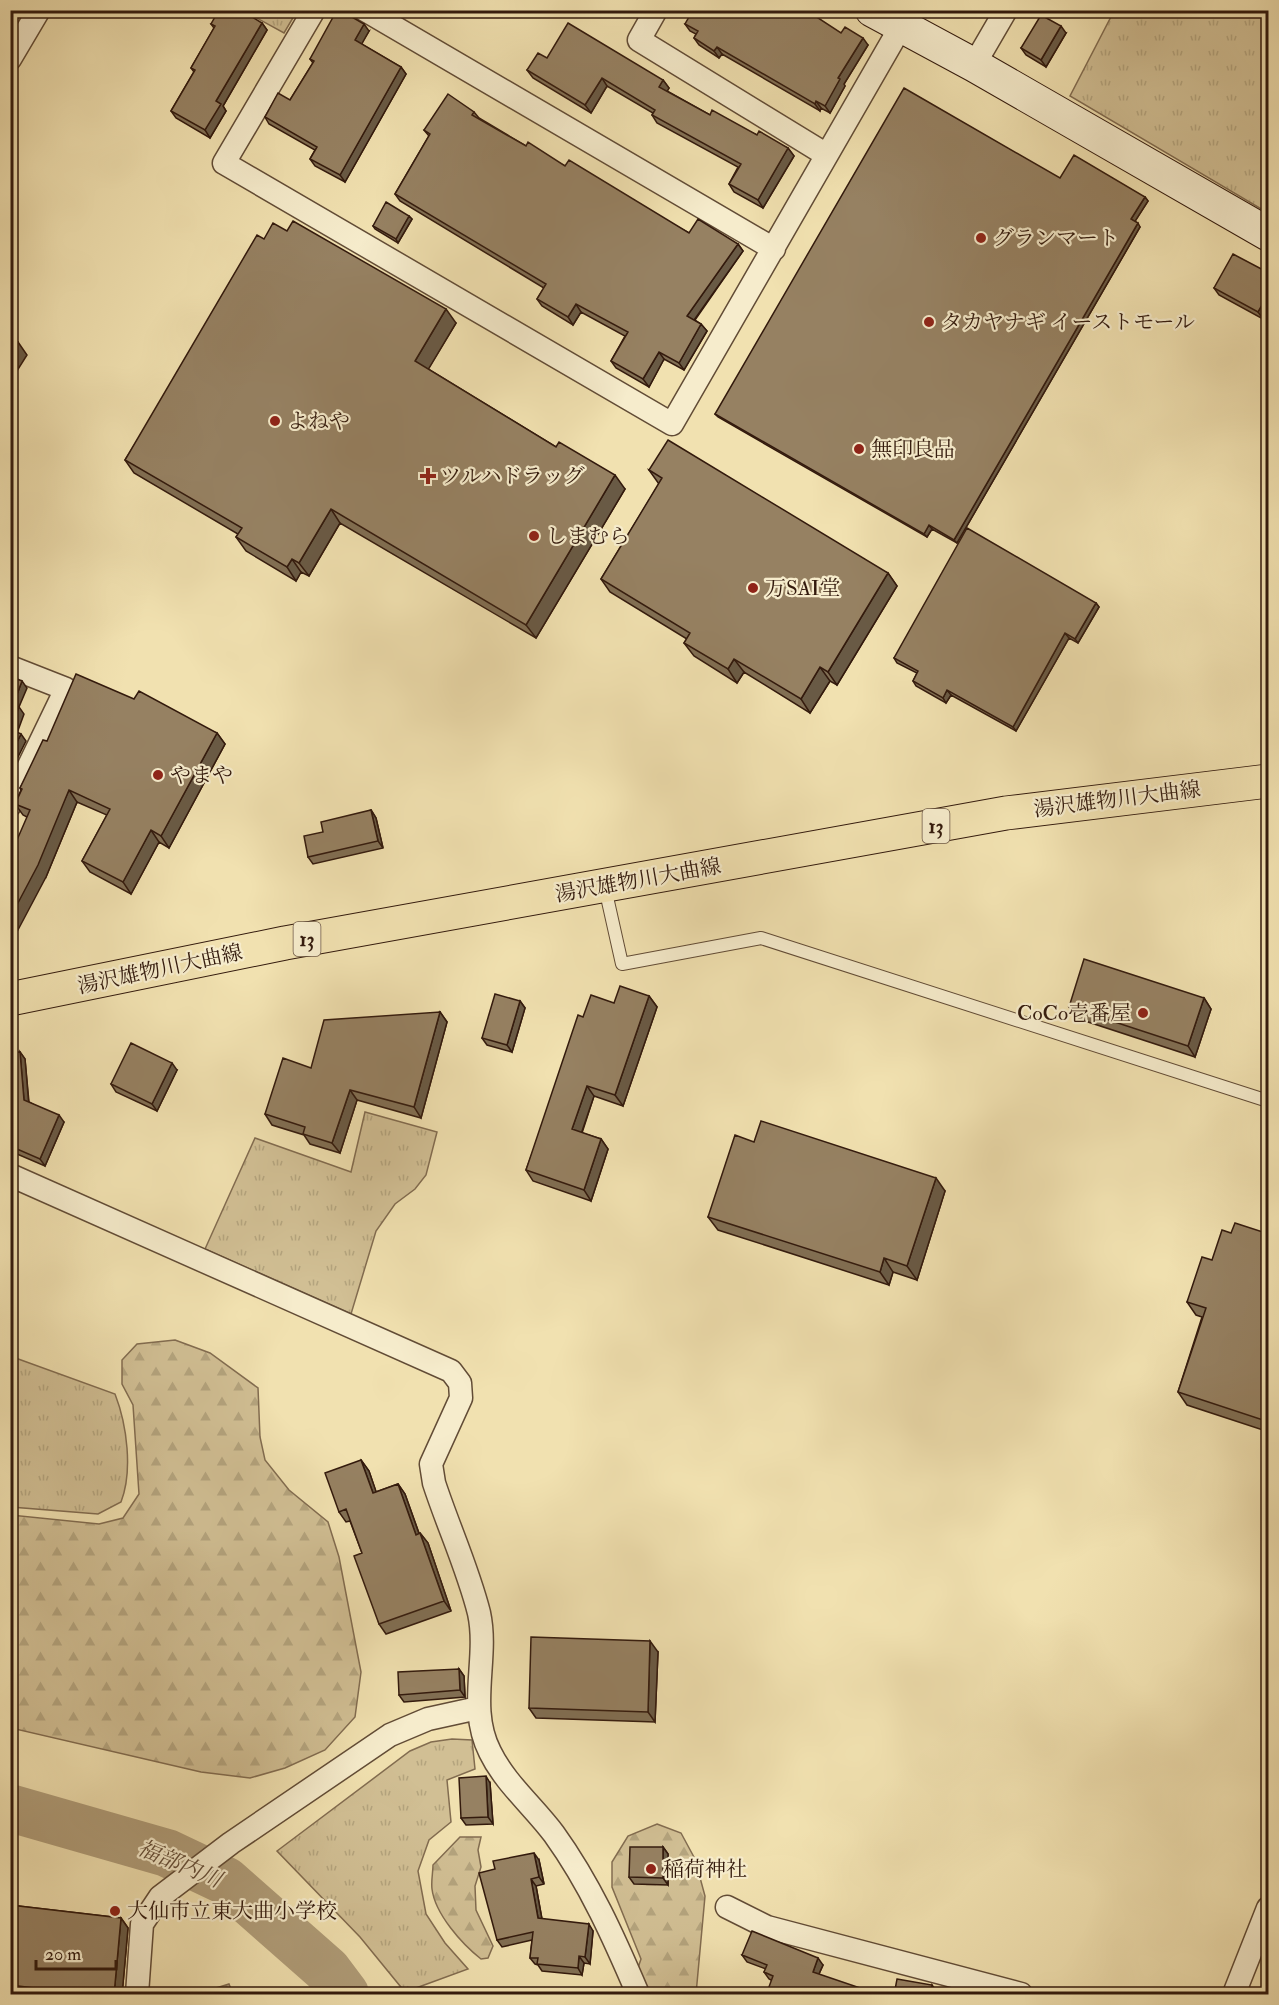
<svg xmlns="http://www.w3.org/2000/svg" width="1279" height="2005" font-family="'IM FELL Double Pica','Noto Serif JP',serif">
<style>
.grass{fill:url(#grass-tufts);stroke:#826c50;stroke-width:1.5}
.forest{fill:url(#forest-firs);stroke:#826c50;stroke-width:1.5}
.water{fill:url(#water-waves);stroke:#7e694e;stroke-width:1.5}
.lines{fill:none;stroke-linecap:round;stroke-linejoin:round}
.river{stroke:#b09d79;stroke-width:48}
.lane-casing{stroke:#624c36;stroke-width:14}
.street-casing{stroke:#624c36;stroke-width:25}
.secondary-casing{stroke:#331a0d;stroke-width:35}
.primary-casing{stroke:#331a0d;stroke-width:35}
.lane{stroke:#f6eccc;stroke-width:12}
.street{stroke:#f6eccc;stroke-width:22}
.secondary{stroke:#f6eccc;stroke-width:33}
.primary{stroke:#f1e1b0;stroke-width:33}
.wall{fill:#816f54;stroke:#331a0d;stroke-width:1.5}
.shaded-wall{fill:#695a45;stroke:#331a0d;stroke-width:1.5}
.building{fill:#968162;stroke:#331a0d;stroke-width:1.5}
.poi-dot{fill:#8f2418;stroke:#f6eccc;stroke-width:2}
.labels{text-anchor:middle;stroke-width:4.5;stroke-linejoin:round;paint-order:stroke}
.shield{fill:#f6eccc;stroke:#6e5946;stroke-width:1.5}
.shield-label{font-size:20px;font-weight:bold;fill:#331a0d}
.poi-label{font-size:21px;fill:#331a0d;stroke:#f6eccc;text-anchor:start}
.street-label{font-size:21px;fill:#331a0d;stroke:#f6eccc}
.water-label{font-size:22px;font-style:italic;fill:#654e38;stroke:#f6eccc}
</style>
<defs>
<pattern id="grass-tufts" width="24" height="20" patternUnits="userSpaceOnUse" patternTransform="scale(1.5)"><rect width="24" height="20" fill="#d1bf94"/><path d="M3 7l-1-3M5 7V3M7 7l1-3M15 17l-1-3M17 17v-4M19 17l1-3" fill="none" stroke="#b4a47e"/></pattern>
<pattern id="forest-firs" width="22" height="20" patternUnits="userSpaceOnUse" patternTransform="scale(1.5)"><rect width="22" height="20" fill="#d1bf94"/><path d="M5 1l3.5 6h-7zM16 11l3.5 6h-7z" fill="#b4a47e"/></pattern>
<pattern id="water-waves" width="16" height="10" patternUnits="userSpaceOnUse" patternTransform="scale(1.5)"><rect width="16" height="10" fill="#b09d79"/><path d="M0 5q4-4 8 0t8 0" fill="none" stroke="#907f62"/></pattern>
</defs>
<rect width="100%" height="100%" fill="#f1e1b0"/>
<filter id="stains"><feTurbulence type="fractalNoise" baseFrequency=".00333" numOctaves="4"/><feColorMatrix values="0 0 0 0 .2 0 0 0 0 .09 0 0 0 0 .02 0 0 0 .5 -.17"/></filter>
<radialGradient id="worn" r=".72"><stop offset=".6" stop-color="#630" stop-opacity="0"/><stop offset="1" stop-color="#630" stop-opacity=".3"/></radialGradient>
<path class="grass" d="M244,11L297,10V11L284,33Z
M1114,11H1268V213L1070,96Z
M365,1112L437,1132L426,1175L415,1189L395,1204L376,1231L351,1314L205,1249L255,1138L351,1172Z
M10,1356L115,1394C127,1425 133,1471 121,1502L98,1514L11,1507Z
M452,1739L472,1740L475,1769L447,1780L451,1822L429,1840L418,1871L426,1914L445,1943L468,1969L405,1992L360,1937L277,1851L410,1751L431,1742Z"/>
<path class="forest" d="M175,1340L210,1353L258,1388L260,1437L265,1460L289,1490L328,1522L339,1557L361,1672L355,1717L325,1750L285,1768L250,1778L201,1772L11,1728V1515L99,1524L123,1518L139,1494L133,1405L122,1384V1360L137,1344Z
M657,1824L681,1833L695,1859L705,1896L696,1994H629L641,1959L612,1887V1862L628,1836Z
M460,1837H481L478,1850L481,1867L475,1886L476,1910L493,1946L488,1958L481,1959C462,1944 435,1914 432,1889C431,1881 433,1872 433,1865Z"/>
<path class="water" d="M229,1984L233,1994H197Z"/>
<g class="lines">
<path class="river" d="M10,1808L167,1853L226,1881L327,1970L345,1994"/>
<g class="lane-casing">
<path id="lane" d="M605,888L622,964L761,938L1268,1101"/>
</g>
<g class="street-casing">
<path id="street" d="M314,10L224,163L672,424L900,28
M365,10L774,249
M656,10L639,40L825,154
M10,59L39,10
M974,65L1006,10
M10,667L66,689L10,805
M10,1175L451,1371L460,1383L461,1398L431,1464L434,1483C448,1526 468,1569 479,1613C489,1659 467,1707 490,1752C505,1783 533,1806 554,1834C590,1884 614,1938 638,1994
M727,1907L767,1927L1021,1994
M137,1994L142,1924L160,1897L231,1843L390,1735L428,1719L478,1708
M1234,1994L1268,1908"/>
</g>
<g class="secondary-casing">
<path id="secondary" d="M872,10L974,65L1268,234"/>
</g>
<g class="primary-casing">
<path id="primary" d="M10,999L285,943L1006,813L1268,781"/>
</g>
<use href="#lane" class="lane"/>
<use href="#street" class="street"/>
<use href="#secondary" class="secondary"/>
<use href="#primary" class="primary"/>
</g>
<path class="wall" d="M262,23L267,30L223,106L226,111L210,138L176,118L171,111L194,72L191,68L214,28L211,24Z
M685,24L841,33L868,45L844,84L845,86L830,113L821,108L820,111L722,54L719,58L699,45L694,38L696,34L690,31Z
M369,31L361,44L401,67L406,74L345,182L315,166L310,159L315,150L269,124L265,117L290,100L313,63L310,59Z
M1066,33L1046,67L1026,55L1021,48Z
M547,58L663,80L669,88L667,91L710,115L788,148L794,156L763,208L734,192L729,184L738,167L657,123L652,115L653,113L607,86L591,113L533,78L527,70Z
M474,112L479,118L526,146L565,166L689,233L738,244L743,251L695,320L701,324L707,331L684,370L664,359L649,387L616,368L611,361L625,336L581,312L573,325L542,306L537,299L544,288L400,201L395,194L429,136L424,130Z
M1060,178L1145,197L1148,201L1135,221L1140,227L957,543L932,529L927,537L718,417L715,414Z
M409,216L412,219L398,243L375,229L373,226Z
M264,239L456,323L428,369L625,489L536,638L340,523L309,576L301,572L296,581L246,551L236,537L238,534L134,473L125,460Z
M1269,273V309L1263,319L1219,295L1214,288Z
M649,470L888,573L897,586L837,685L830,681L810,713L744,672L737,683L694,656L684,643L687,639L610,592L601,579L659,484Z
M1096,603L1099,607L1078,643L1069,638L1016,731L951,695L946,703L916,686L913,681L917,673L897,663L894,658Z
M134,699L217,733L225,744L169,848L159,842L131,894L90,872L82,861L107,815L77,802L46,877L27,817L23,815L15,804L21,790L20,788L47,741Z
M371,810L376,818L383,848L313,864L308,857L323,832Z
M649,996L657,1007L623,1106L594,1096L582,1133L601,1139L608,1149L591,1201L533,1181L526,1170L583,1017L614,1003Z
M1204,998L1211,1009L1195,1057L1076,1018L1069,1007Z
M520,1001L525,1008L512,1052L487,1045L482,1038Z
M440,1012L447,1022L421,1118L357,1100L340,1153L310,1144L304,1135L272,1125L265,1114L311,1068Z
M20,1052L25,1059L29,1102L64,1122L45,1166L10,1151V1053Z
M177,1070L157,1111L116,1092L111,1084Z
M754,1142L945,1191L917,1280L893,1272L889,1285L718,1230L708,1217Z
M1269,1234V1432L1187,1405L1178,1392L1202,1317L1196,1315L1187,1302L1212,1260Z
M361,1460L369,1471L376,1492L398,1484L405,1494L419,1533H420L428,1543L451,1611L386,1634L379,1624L362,1553L350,1521L346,1522L339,1512Z
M658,1652L655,1722L536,1718L529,1708Z
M459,1669L464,1676L465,1697L404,1702L399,1695Z
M490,1783L493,1824L466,1825L461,1818Z
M663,1847L668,1854V1885L634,1884L629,1877Z
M539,1860L544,1884L536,1886L542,1919L593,1931L590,1964L584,1963L582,1975L542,1971L538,1965L535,1964L530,1958L532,1940L502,1947L497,1940Z
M10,1905L121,1918L128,1928L122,1995L10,1994Z
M742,1955L823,1965L819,1974L771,1980L769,1979L764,1972L766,1969L747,1962Z"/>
<path class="shaded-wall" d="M262,23L267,30L223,106L226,111L210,138L205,130L216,101Z
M364,24L369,31L360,47L355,40Z
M1061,26L1066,33L1046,67L1041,60Z
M863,38L868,45L844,84L845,86L830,113L825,106L838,78Z
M717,47L722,54L719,58L714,51Z
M401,67L406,74L345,182L340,175Z
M602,78L607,86L591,113L585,105Z
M663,80L669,88L665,95L659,87Z
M816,101L821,108L820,111L815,104Z
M788,148L794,156L763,208L758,200Z
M1145,197L1148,201L1134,223L1131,219Z
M409,216L412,219L398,243L396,239Z
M1138,223L1140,227L957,543L954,540Z
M738,244L743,251L692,323L687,316Z
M1269,293V309L1263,319L1258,312Z
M576,304L581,312L573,325L568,317Z
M446,309L456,323L425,375L415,361Z
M701,324L707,331L684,370L679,363Z
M18,342L27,355L10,382V354Z
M659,352L664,359L649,387L643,379Z
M615,475L625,489L536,638L526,625Z
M331,509L340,523L309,576L299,563Z
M929,525L932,529L927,537L924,534Z
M292,559L301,572L296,581L287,567Z
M888,573L897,586L837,685L828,672Z
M1096,603L1099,607L1078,643L1075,639Z
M1065,633L1069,638L1016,731L1013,727Z
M734,659L744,672L737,683L728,669Z
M820,667L830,681L810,713L801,699Z
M22,681L27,688L19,707L24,714L16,736L11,729L13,705Z
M947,690L951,695L946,703L943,698Z
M217,733L225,744L169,848L161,836Z
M21,734L26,741L10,773V756Z
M69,790L77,802L46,877L10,945V918Z
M371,810L376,818L383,848L378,841Z
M151,830L159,842L131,894L123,882Z
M649,996L657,1007L623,1106L615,1095Z
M1204,998L1211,1009L1195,1057L1188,1046Z
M520,1001L525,1008L512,1052L507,1045Z
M440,1012L447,1022L421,1118L414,1107Z
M20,1052L25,1059L29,1107L24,1100Z
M172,1063L177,1070L157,1111L152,1104Z
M587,1086L594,1096L579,1140L572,1129Z
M350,1090L357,1100L340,1153L332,1143Z
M59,1115L64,1122L45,1166L40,1159Z
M601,1139L608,1149L591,1201L584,1190Z
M936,1178L945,1191L917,1280L907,1266Z
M884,1258L893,1272L889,1285L880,1272Z
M361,1460L369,1471L380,1503L373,1493Z
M398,1484L405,1494L423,1545L416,1535Z
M420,1533L428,1543L451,1611L444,1601Z
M650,1641L658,1652L655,1722L648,1712Z
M459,1669L464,1676L465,1697L460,1690Z
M486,1776L490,1783L493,1824L488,1817Z
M663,1847L668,1854V1885L663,1878Z
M534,1853L539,1860L544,1884L539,1877Z
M531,1879L536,1886L543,1925L538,1918Z
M121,1918L128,1928L122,1995H114Z
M589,1924L593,1931L590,1964L585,1957Z
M579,1956L584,1963L582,1975L578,1968Z
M818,1958L823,1965L817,1978L813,1972Z
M932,1985L935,1989L934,1995H931Z"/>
<path class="building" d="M219,10H241L262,23L216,101L221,104L205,130L171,111L195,70L191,68L215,26L211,24Z
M337,10H340L364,24L355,40L401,67L340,175L310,159L317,147L265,117L278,93L290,100L314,61L310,59Z
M693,10H806L841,33L845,27L863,38L838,78L840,79L825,106L816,101L815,104L717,47L714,51L694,38L698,31L685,24Z
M1041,15L1061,26L1041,60L1021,48Z
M568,23L663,80L659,87L710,115L712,110L757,135L759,131L788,148L758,200L729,184L741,164L652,115L655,110L602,78L585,105L527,70L538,53L547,58Z
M904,88L1060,178L1074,155L1145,197L1131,219L1138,223L954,540L929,525L924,534L715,414Z
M448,94L474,112L472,115L526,146L528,142L565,166L569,160L689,233L698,219L738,244L687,316L701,324L679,363L659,352L643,379L611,361L628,332L576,304L568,317L537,299L546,284L395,194L430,134L424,130Z
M386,202L409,216L396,239L373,226Z
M293,221L446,309L415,361L556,447L559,442L615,475L526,625L331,509L299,563L292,559L287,567L236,537L242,528L125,460L257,235L264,239L273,223L287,231Z
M1233,254L1269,273V293L1258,312L1214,288Z
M10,338L18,342L10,354Z
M668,440L888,573L828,672L820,667L801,699L734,659L728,669L684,643L690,633L601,579L662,478L649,470Z
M967,528L1096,603L1075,639L1065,633L1013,727L947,690L943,698L913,681L918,671L894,658Z
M76,674L134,699L139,691L217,733L161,836L151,830L123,882L82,861L110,809L69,790L38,865L10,918V856L30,810L15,804L22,789L20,788L43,740L47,741Z
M10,676L22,681L13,705L19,707L11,729L21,734L10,756Z
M371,810L378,841L308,857L304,836L323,832L321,822Z
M1084,959L1204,998L1188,1046L1069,1007Z
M620,986L649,996L615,1095L587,1086L572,1129L601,1139L584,1190L526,1170L578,1015L583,1017L591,995L614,1003Z
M495,994L520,1001L507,1045L482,1038Z
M440,1012L414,1107L350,1090L332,1143L303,1134L305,1127L265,1114L283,1058L311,1068L324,1020Z
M131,1043L172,1063L152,1104L111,1084Z
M20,1052L24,1100L59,1115L40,1159L10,1146V1053Z
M761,1121L936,1178L907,1266L884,1258L880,1272L708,1217L735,1135L754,1142Z
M1235,1223L1269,1234V1422L1178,1392L1206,1308L1187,1302L1202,1257L1212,1260L1222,1230L1231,1233Z
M361,1460L373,1493L398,1484L416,1535L420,1533L444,1601L379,1624L354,1556L362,1553L346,1509L339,1512L325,1473Z
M531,1637L650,1641L648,1712L529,1708Z
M459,1669L460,1690L399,1695L398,1672Z
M486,1776L488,1817L461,1818L459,1778Z
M630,1847H663V1878L629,1877Z
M534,1853L539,1877L531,1879L538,1918L589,1924L585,1957L579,1956L578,1968L537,1964L538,1958H530L533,1932L497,1940L479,1873L495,1869L493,1861Z
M10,1905L121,1918L114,1995H91L10,1985Z
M752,1931L818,1958L813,1972L869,1991L868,1995H766L773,1976L764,1972L767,1965L742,1955Z
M897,1979L932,1985L931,1995H894Z"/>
<g class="poi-dot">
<circle cx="981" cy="238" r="6"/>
<circle cx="929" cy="322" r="6"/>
<circle cx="275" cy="421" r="6"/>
<circle cx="859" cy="449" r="6"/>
<path d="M425 467h6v6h6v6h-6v6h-6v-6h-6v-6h6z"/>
<circle cx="534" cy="536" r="6"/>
<circle cx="753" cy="588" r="6"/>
<circle cx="158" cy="775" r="6"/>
<circle cx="1143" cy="1013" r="6"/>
<circle cx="651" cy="1869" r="6"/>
<circle cx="115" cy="1911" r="6"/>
</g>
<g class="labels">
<g class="shield">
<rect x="922.5" y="809" width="27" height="34" rx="4.5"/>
<rect x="293.5" y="922" width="27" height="34" rx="4.5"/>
</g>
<g class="shield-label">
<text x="936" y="833">13</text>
<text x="307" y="946">13</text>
</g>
<g class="poi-label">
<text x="993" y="245">グランマート</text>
<text x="941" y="329">タカヤナギ イーストモール</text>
<text x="287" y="428">よねや</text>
<text x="871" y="456">無印良品</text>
<text x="440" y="483">ツルハドラッグ</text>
<text x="546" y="543">しまむら</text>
<text x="765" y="595">万SAI堂</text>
<text x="170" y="782">やまや</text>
<text x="1131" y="1020" text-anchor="end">CoCo壱番屋</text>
<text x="663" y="1876">稲荷神社</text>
<text x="127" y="1918">大仙市立東大曲小学校</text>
</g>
<g class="street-label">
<text transform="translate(1117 799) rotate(-7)" y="7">湯沢雄物川大曲線</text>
<text transform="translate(638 880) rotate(-10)" y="7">湯沢雄物川大曲線</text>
<text transform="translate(160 969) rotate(-12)" y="7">湯沢雄物川大曲線</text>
</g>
<g class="water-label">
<text transform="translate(180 1863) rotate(23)" y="8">福部内川</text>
</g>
</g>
<rect width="1279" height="2005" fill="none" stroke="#f1e1b0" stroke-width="36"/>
<rect x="12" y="12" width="1255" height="1981" fill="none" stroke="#331a0d" stroke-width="3"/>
<rect x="18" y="18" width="1243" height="1969" fill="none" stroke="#331a0d" stroke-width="1.5"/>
<path d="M36 1960v9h80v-9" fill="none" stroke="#331a0d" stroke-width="3"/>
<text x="45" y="1960" font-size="18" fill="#331a0d" stroke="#f6eccc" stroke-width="4.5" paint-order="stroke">20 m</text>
<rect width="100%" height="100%" filter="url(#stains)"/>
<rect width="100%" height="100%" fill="url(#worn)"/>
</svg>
